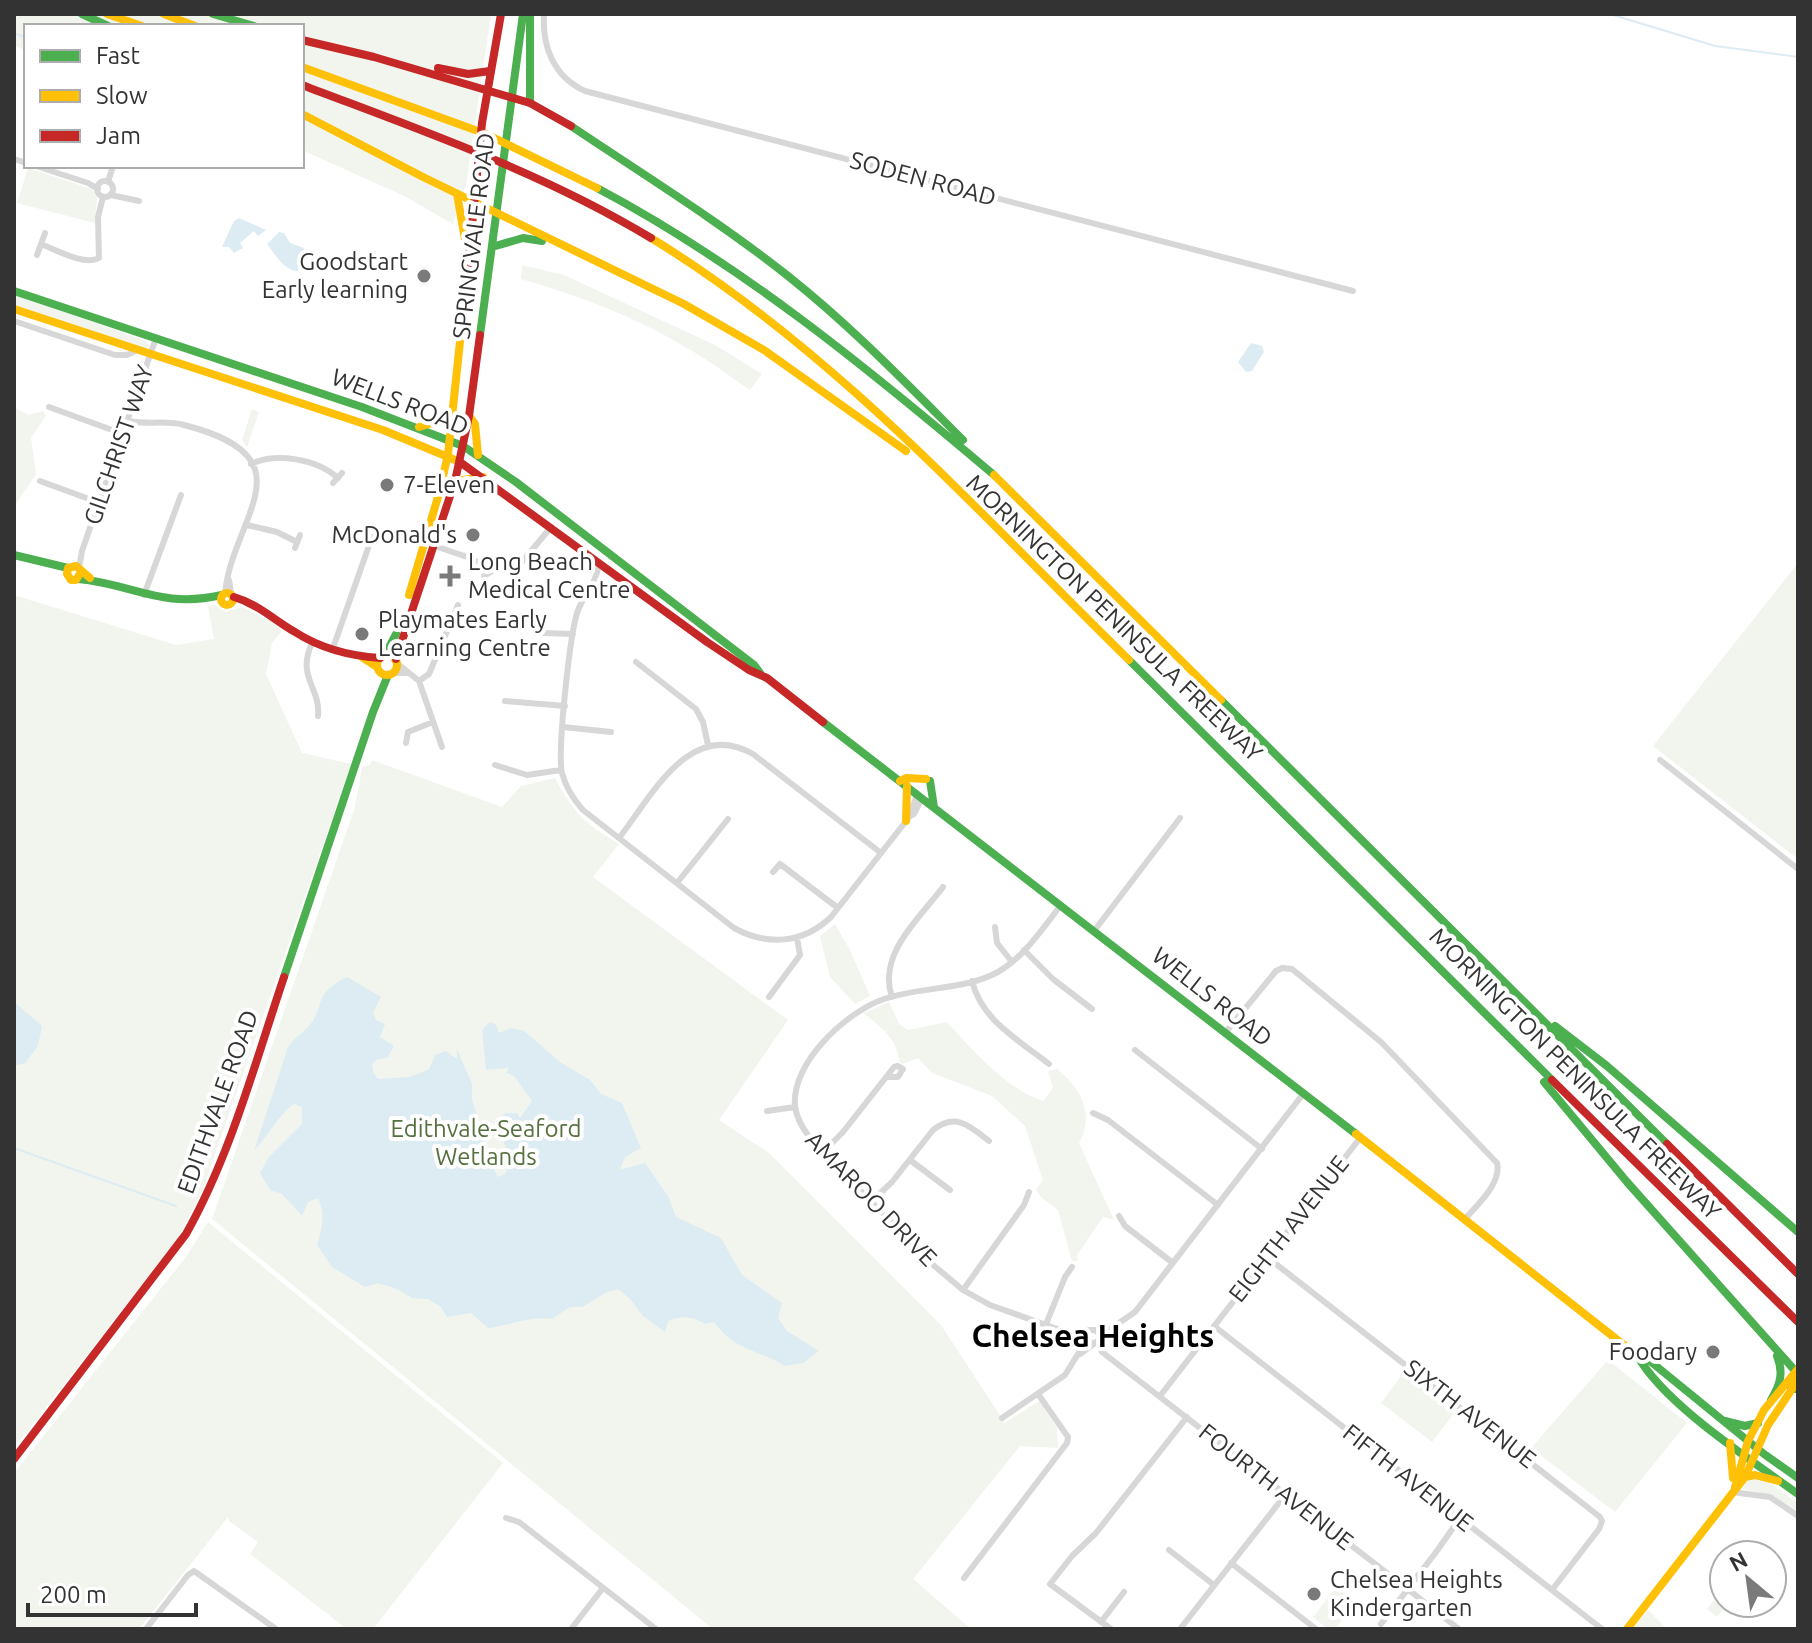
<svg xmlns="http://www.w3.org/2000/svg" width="1812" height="1643" font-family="Ubuntu,sans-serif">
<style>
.green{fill:#f1f5ed}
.water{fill:#ddebf3}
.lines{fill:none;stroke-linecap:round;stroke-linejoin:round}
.stream{stroke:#ddebf3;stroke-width:2}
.street{stroke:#d7d7d7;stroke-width:6}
.fast{stroke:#4caf50;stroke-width:8}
.slow{stroke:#ffc107;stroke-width:8}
.jam{stroke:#c62828;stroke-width:8}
.poi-dot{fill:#7a7a7a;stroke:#fff;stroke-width:3}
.labels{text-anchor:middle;stroke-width:8;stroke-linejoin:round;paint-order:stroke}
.street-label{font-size:24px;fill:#333;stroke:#fff}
.poi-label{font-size:24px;fill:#333;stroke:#fff;text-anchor:start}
.park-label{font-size:24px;fill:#56703f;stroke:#fff}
.district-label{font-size:32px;font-weight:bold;fill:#000;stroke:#fff}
</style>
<rect width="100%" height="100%" fill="#fff"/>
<path class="green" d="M14,14H491L466,185L453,224L404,196L302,150V26H26V50L14,46Z
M28,168L92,189L97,198L95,223L17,203Z
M522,265L564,275L715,345L762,374L750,390C729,376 709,360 687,348C636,317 578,295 521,279Z
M14,294L146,341L150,346L145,349L14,306Z
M14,407L28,415L43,411L46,416L31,438L36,474L14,507Z
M252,409L259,412L247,447L242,440Z
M1798,563V859L1653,746Z
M14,595L176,645L214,639L208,607L214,605L226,612L242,607L269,620L282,631L272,643L266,674L302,753L351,764L203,1189L175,1243L14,1448Z
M372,760L502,807L521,786L555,778C573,813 586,824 619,844L593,877L788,1020L719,1120L769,1153L941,1325L1005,1423L1039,1401L1057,1428L1058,1448L1020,1446L913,1579L971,1629H713L212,1219L355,807L362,767L370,765Z
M835,924L850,950L870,996L855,1004L830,977L820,936Z
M889,1002L899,1024L908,1030L947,1022C971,1049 1009,1091 1043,1101L1053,1088L1048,1071L1057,1069C1081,1088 1095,1114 1079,1143L1114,1220L1103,1217L1077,1255L1078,1261H1072L1058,1210L1042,1198L1036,1190L1043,1180L1025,1126L992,1096L932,1073L918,1058L902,1064L899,1062C898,1039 880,1026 863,1013Z
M208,1222L503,1463L373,1629H347L250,1554L258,1542L229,1521L228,1517L139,1629H14V1473L186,1257Z
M1608,1360L1687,1423L1615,1512L1531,1448Z
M1404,1372L1455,1412L1432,1442L1381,1403Z
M1755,1478L1772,1484L1798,1504V1512L1772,1495L1742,1489L1747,1481Z
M1336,1587L1356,1602L1335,1629H1328L1313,1617Z
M1722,1590L1724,1592V1603H1728L1717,1617L1707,1609Z
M1648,1610L1667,1629H1633Z"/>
<path class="water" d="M239,218L266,230L258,236L254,231L240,243L243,248L234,253L229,247H222L234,221Z
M279,232L284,233L290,243L304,248L298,271C283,270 276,255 267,244Z
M1251,343L1262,346L1264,352L1252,371L1246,372L1238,362Z
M347,977L381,997L373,1013L376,1020L385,1024L380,1037L394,1046L387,1058L378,1059L372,1064L373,1072L378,1079L410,1077L429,1069L435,1055L446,1051L457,1059V1049L472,1084V1100L497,1177L505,1174C515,1153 500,1141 497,1121L505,1113H517L520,1118L532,1101L514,1076L506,1073L509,1068L486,1070L482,1030L490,1022L496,1025L499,1033L511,1028L524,1031L560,1062L590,1080L601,1094L622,1103L641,1148L625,1157L620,1170L645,1163L668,1196L676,1217L721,1238L742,1275L782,1303L778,1318L787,1331L819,1351L803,1363L785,1366C755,1348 735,1351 714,1322L705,1324C692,1316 682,1315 668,1321L665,1332L643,1316L630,1299L618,1289L607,1292L582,1307H570L552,1319C532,1315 508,1326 488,1328L471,1313L447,1317L441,1307L428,1299L412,1298L397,1289L378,1283L365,1287L332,1267L317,1245C322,1228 326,1215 318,1198L308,1202L302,1216L282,1194L270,1190L260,1173L269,1157L302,1124V1107L294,1104C282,1111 266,1138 254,1151L288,1047C295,1037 300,1035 307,1028C327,1007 311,994 347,977Z
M14,1002L42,1026L38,1046L25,1063L14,1066Z"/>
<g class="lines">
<path class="stream" d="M1610,14L1715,46L1798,57
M14,33L26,38
M14,1148L176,1206"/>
<path class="street" d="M544,14C542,47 554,77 585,91L1353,291
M14,159L26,163
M36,166L88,183L98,189
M97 189a8 8 0 1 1 16 0a8 8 0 1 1-16 0Z
M108,182L113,166
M111,195L139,201
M41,244C56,250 85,266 99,258L98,217L103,197
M37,255L45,233
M14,321L115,355H127L137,350
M49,407L123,434
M129,421C148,425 167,420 184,425C313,458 233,515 225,593
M251,464C276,452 317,459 338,478
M40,481L100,503
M333,483L342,473
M247,525L277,532L297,542
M432,545L473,559L489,572
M295,548L300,535
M599,562C597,585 584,592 577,613C570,636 557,751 562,773C566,788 573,799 583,810L734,928C767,946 803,944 831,917L910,816L914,814L922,798
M79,568L82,551L156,338
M484,576L497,568L522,562L551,527
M229,580L231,593
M144,595L181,495
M454,615L471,621L477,618
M541,633L573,634
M313,641C295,677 321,687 318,716
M333,648L372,537
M636,662L696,709L703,722L708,745
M398,664L419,681L442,747
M394,673H408
M419,681L429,674L458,605
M505,701L565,706
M563,727L611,732
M406,743L408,732L433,722
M1660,760L1798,869
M495,765L527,775L561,770
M910,816L917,794
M619,838C652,796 690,718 753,754L881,853
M773,872L780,864L838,908
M677,883L728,819
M1061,905C1042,929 1022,961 992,975C959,990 919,987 884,999C846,1012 791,1063 795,1106C797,1121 806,1133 815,1144L932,1264L963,1290L990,1305L1063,1331L1075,1338L1086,1340
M995,927L997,943L1012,962
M1094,931L1180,818
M1024,950L1053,979L1092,1009
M972,981C982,1021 1019,1040 1049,1064
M769,997L800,955L797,938
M892,997C877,954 920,918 943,887
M1225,1033L1276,971L1282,968L1292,969L1381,1042L1497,1163C1502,1183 1477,1205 1465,1219
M1135,1050L1262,1149
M767,1111L795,1107
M1093,1113L1108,1120L1218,1205
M823,1152L843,1132L894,1067L898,1066L903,1069L898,1077H886
M910,1160L950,1190
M871,1202L892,1182L933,1130C956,1112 970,1126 989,1141
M1119,1216L1125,1226L1173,1263
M1267,1257L1600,1517L1602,1521L1599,1529L1552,1590
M963,1290L1024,1205L1029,1192
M1046,1324L1065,1277L1072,1267
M1214,1326L1602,1629
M1100,1336L1135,1312L1303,1094
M1097,1342L1102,1352L1459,1629
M1080,1354L1099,1340V1334L1095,1330H1089L1086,1335L1091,1343
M1160,1396L1360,1138
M1002,1418L1065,1375L1086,1341
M1732,1492L1770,1497L1798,1516
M506,1518L519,1522L656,1629
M1169,1550L1214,1585
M1434,1555L1460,1518
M1231,1563L1316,1629
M964,1578L1067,1443L1068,1437L1038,1394
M1101,1622L1124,1592
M1381,1624L1433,1556
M146,1629L188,1575L194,1571L276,1629
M571,1629L603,1588
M1111,1629L1050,1584L1072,1556L1096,1533L1187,1417
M1180,1629L1286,1494"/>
<path class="fast" d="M82,14L108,26
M213,14L254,26
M530,16V103
M571,126C644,175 720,222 788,276C851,326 907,384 963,440
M597,188C741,264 870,370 994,475
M492,247L523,238L542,241
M14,291L362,407L463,446
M480,335L523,14
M463,446L516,482L754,665L760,673
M14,555L68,568
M78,579C134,584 160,609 222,595
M385,655L396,634
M1129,660L1552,1080
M1221,700L1667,1144
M823,722L1356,1134
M930,781L934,807
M284,977L373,712L388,675
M1555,1026L1607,1066L1798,1232
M1544,1082L1627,1182L1798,1374
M1634,1353L1645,1357L1764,1454L1798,1478
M1637,1355C1664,1404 1751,1460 1798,1494
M1791,1389H1798
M1771,1400C1780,1385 1784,1373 1777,1356
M1725,1421L1745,1426L1758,1423"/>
<path class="slow" d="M107,14L142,26
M164,14L195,26
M302,67L486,134L597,188
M302,114L423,177L684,304L764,350L906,451
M457,194L466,245
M651,238C833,349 978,512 1129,660
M14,309L383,430L460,462
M470,417L475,424L478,455
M419,427L442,420L454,413
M994,475L1221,700
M455,481L483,477
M81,572L76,580H71L67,574L68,568L76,566L90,578
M221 599a6 6 0 1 1 12 0a6 6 0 1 1-12 0Z
M409,595L440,490L448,454L468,267
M377 665a10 10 0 1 1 20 0a10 10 0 1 1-20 0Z
M363,658L377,667
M900,781L906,778L926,779
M906,821L907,786
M1356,1134L1634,1353
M1730,1443L1733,1478
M1745,1477L1755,1475L1778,1481
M1735,1487L1748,1441L1764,1410L1798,1369
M1627,1629L1745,1477L1768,1425L1798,1380"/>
<path class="jam" d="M302,40L374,57L530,103L571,126
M438,68L468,74L490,71
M302,85C420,130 542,172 651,238
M468,267L482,123L501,14
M460,462L707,642L749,670L767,678L823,722
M234,597C258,604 274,620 295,632C320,648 350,656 380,658
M396,659L455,481L469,416L480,335
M1552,1080L1798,1322
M1667,1144L1798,1274
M14,1459L186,1234C231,1154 255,1063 284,977"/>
</g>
<g class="poi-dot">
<circle cx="424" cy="276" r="8"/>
<circle cx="387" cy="485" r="8"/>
<circle cx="473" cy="535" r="8"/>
<path d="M446 564h8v8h8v8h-8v8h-8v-8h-8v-8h8z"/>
<circle cx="362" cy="634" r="8"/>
<circle cx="1713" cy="1352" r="8"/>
<circle cx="1314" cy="1594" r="8"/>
</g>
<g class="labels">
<g class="street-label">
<text transform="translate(923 179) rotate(15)" y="8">SODEN ROAD</text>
<text transform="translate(474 236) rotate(-83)" y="8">SPRINGVALE ROAD</text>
<text transform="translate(400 402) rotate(21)" y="8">WELLS ROAD</text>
<text transform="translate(119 445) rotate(-71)" y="8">GILCHRIST WAY</text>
<text transform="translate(1114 618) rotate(44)" y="8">MORNINGTON PENINSULA FREEWAY</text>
<text transform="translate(1212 997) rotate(38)" y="8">WELLS ROAD</text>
<text transform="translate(1575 1074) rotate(45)" y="8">MORNINGTON PENINSULA FREEWAY</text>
<text transform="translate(218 1102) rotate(-70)" y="8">EDITHVALE ROAD</text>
<text transform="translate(871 1199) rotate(46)" y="8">AMAROO DRIVE</text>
<text transform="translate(1289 1229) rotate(-52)" y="8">EIGHTH AVENUE</text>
<text transform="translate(1470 1414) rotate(38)" y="8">SIXTH AVENUE</text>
<text transform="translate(1408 1478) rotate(38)" y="8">FIFTH AVENUE</text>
<text transform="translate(1276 1487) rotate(38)" y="8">FOURTH AVENUE</text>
</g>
<g class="poi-label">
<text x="408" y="270" text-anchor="end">Goodstart<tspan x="408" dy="28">Early learning</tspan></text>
<text x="403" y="493">7-Eleven</text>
<text x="457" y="543" text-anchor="end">McDonald's</text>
<text x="468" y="570">Long Beach<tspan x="468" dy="28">Medical Centre</tspan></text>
<text x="378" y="628">Playmates Early<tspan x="378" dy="28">Learning Centre</tspan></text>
<text x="1697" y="1360" text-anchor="end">Foodary</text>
<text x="1330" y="1588">Chelsea Heights<tspan x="1330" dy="28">Kindergarten</tspan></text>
</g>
<g class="park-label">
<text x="486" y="1137">Edithvale-Seaford<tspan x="486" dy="28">Wetlands</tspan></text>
</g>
<g class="district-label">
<text x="1093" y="1347">Chelsea Heights</text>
</g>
</g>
<rect width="1812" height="1643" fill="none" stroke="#333333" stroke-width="32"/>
<rect x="24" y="24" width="280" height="144" fill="#ffffff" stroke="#adadad" stroke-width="2"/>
<rect x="40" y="50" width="40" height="12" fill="#4caf50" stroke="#adadad" stroke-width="2"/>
<text x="96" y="64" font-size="24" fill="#333333">Fast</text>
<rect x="40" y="90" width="40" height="12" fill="#ffc107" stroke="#adadad" stroke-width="2"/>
<text x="96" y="104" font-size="24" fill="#333333">Slow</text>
<rect x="40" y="130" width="40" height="12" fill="#c62828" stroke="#adadad" stroke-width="2"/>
<text x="96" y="144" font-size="24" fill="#333333">Jam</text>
<g transform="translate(1748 1579) rotate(331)"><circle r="38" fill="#ffffff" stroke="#adadad" stroke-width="2"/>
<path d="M0-6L14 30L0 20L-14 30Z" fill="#7a7a7a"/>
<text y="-12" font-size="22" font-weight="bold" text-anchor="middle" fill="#333333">N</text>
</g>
<path d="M28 1603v12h168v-12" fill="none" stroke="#333333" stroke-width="4"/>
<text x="40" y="1603" font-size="24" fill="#333333" stroke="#ffffff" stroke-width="6" paint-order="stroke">200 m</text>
</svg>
